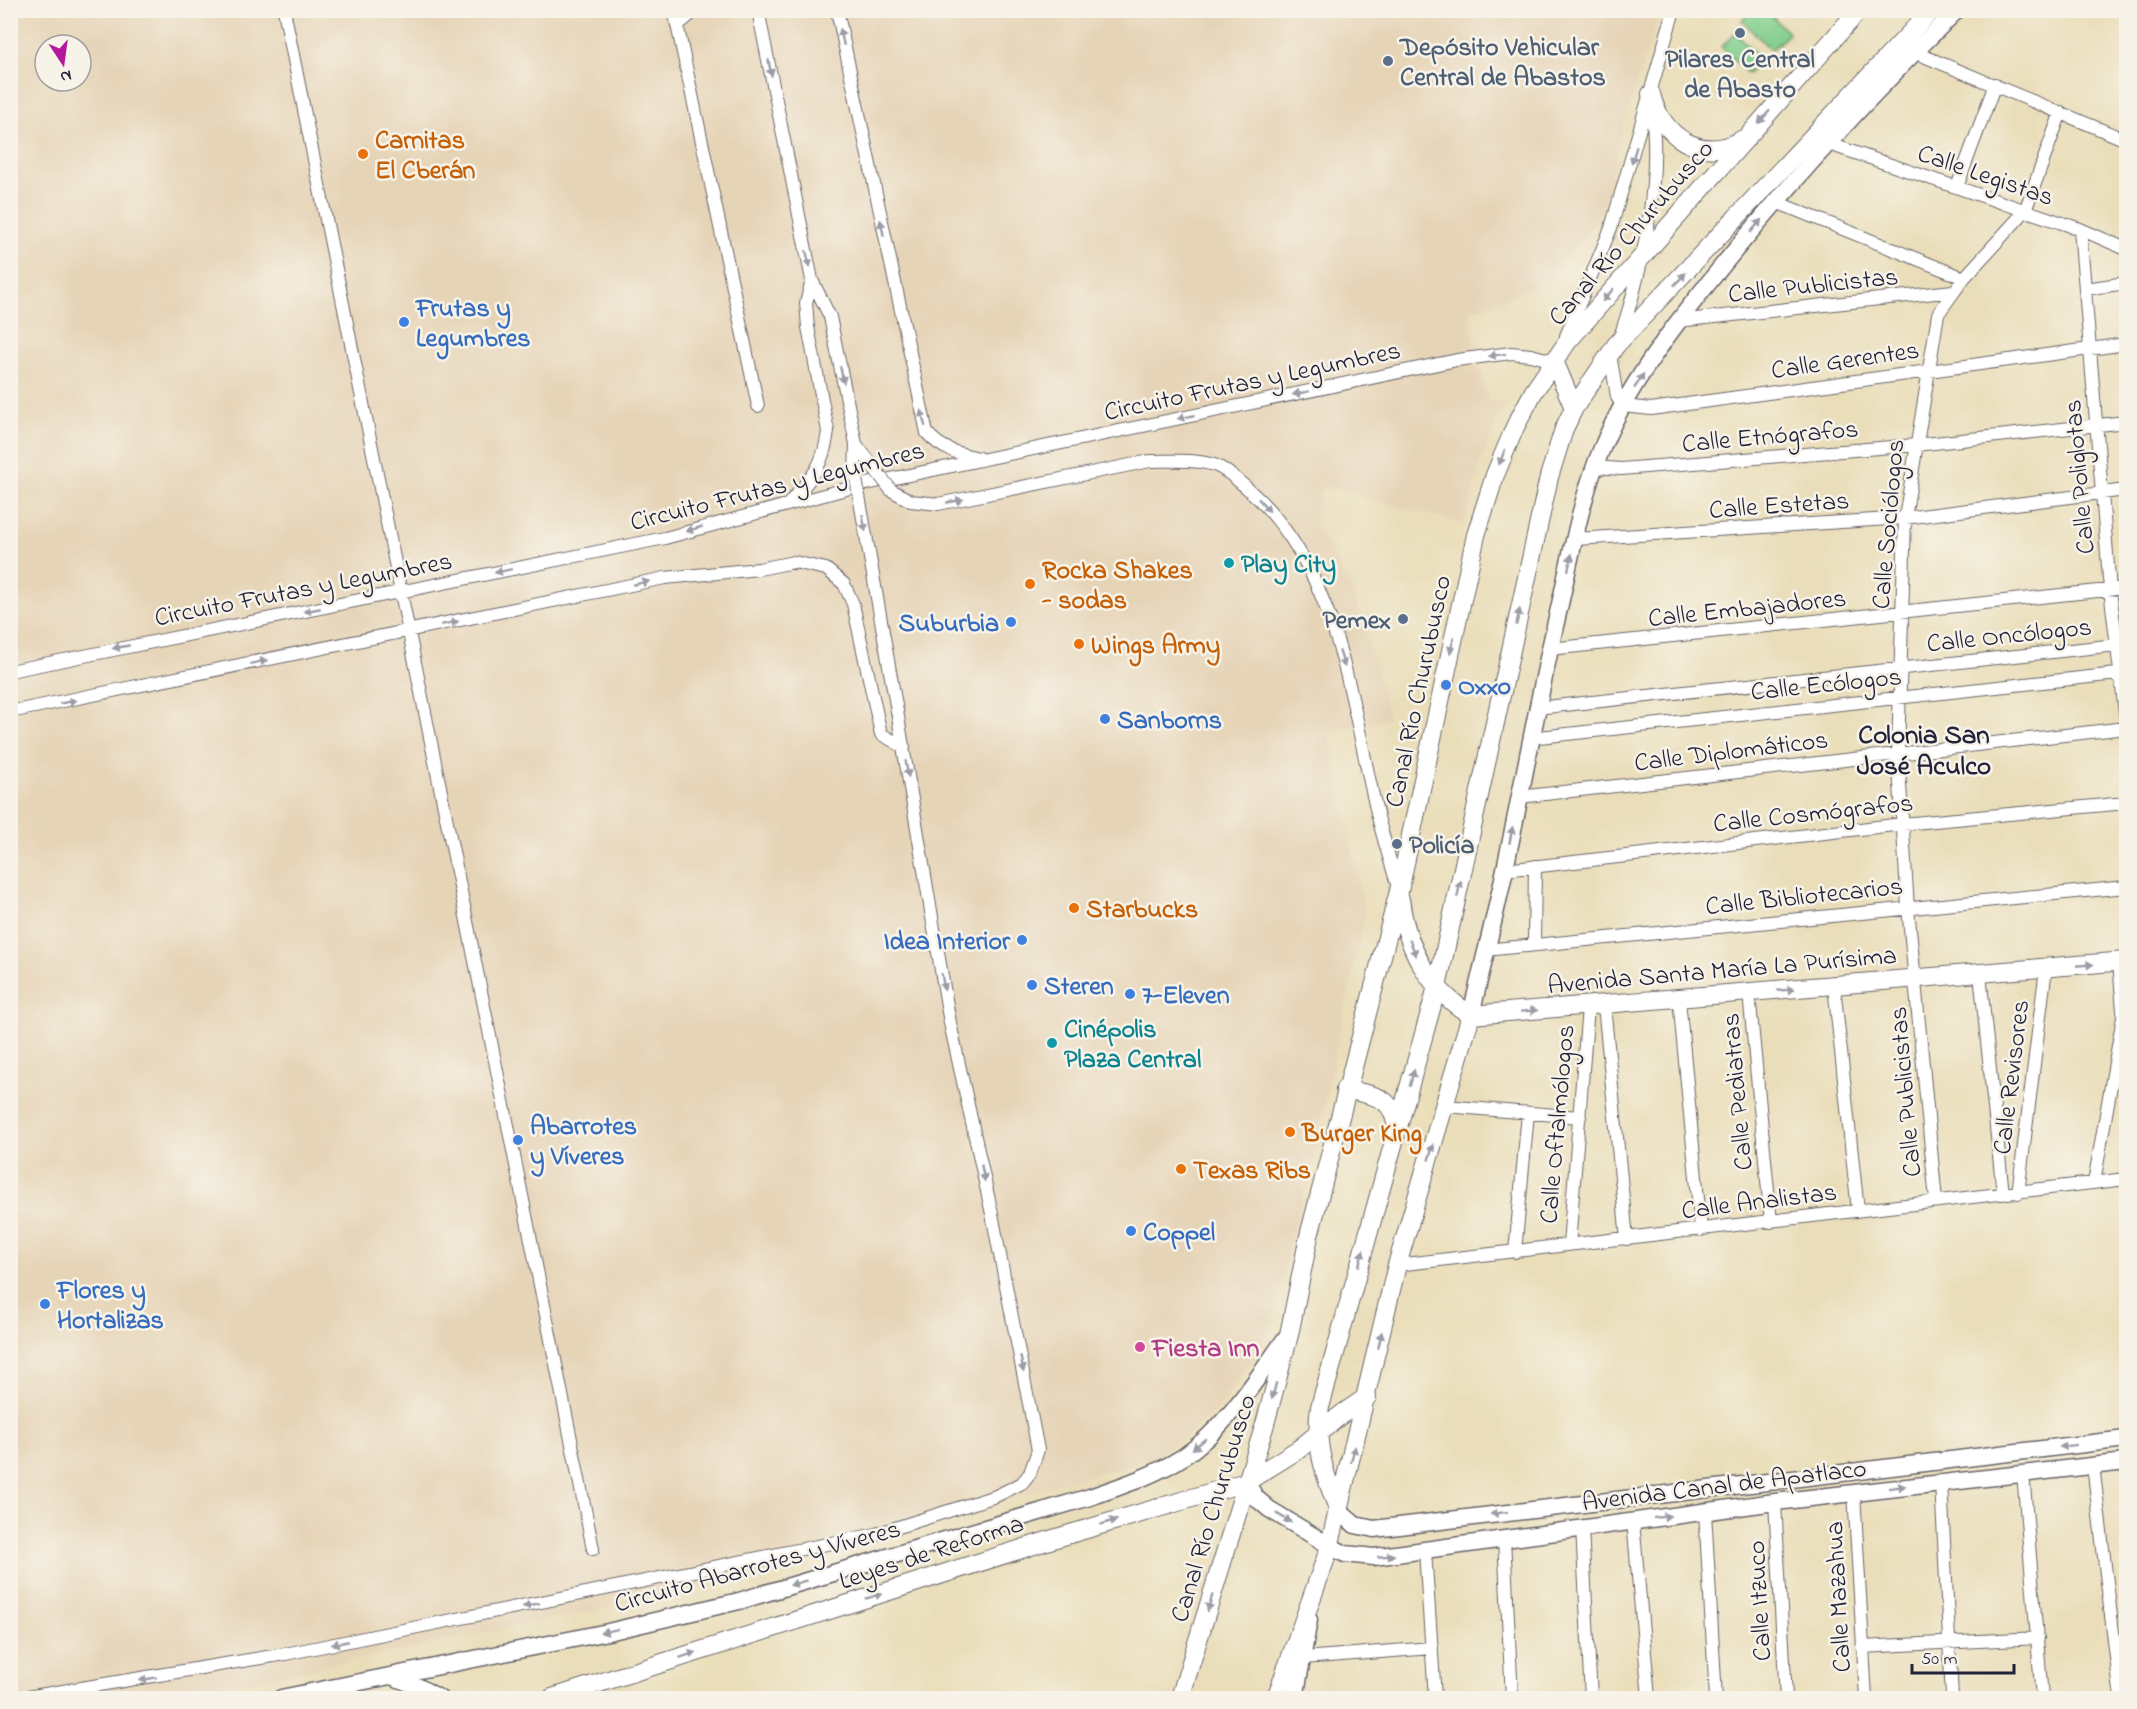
<svg xmlns="http://www.w3.org/2000/svg" width="2137" height="1709" font-family="'Indie Flower',sans-serif">
<style>
.built{fill:#e6d4b7;fill-rule:evenodd}
.green{fill:#82cf8d;stroke:#527864;stroke-width:1.5}
.lines{fill:none;stroke-linecap:round;stroke-linejoin:round}
.street-casing{stroke:#686467;stroke-width:14}
.secondary-casing{stroke:#686467;stroke-width:19}
.primary-casing{stroke:#686467;stroke-width:20}
.street{stroke:#fff;stroke-width:12}
.secondary{stroke:#fff;stroke-width:16}
.primary{stroke:#fff;stroke-width:18}
.street-bridge-casing{stroke:#686467;stroke-width:14;stroke-linecap:butt}
.street-bridge{stroke:#fff;stroke-width:12}
.oneway{fill:#9c9ca7}
.service-dot{fill:#5c6f8a;stroke:#f7f3e8;stroke-width:2}
.food-dot{fill:#e8710a;stroke:#f7f3e8;stroke-width:2}
.shop-dot{fill:#3f7fe0;stroke:#f7f3e8;stroke-width:2}
.culture-dot{fill:#0f9aa8;stroke:#f7f3e8;stroke-width:2}
.hotel-dot{fill:#d1479c;stroke:#f7f3e8;stroke-width:2}
.labels{text-anchor:middle;stroke-width:5;stroke-linejoin:round;paint-order:stroke}
.service-label{font-size:26px;font-weight:bold;fill:#4e5e75;stroke:#f7f3e8;text-anchor:start}
.food-label{font-size:26px;font-weight:bold;fill:#c56008;stroke:#f7f3e8;text-anchor:start}
.street-label{font-size:26px;fill:#22223b;stroke:#f7f3e8}
.shop-label{font-size:26px;font-weight:bold;fill:#366cbe;stroke:#f7f3e8;text-anchor:start}
.culture-label{font-size:26px;font-weight:bold;fill:#0d838f;stroke:#f7f3e8;text-anchor:start}
.hotel-label{font-size:26px;font-weight:bold;fill:#b23c85;stroke:#f7f3e8;text-anchor:start}
.neighbourhood-label{font-size:27px;font-weight:bold;fill:#22223b;stroke:#f7f3e8}
</style>
<rect width="100%" height="100%" fill="#f7f3e8"/>
<filter id="ink" filterUnits="userSpaceOnUse"><feTurbulence type="fractalNoise" baseFrequency=".0167" numOctaves="2"/><feDisplacementMap in="SourceGraphic" scale="12" xChannelSelector="R" yChannelSelector="G"/><feConvolveMatrix kernelMatrix="1 2 1 2 8 2 1 2 1" color-interpolation-filters="sRGB"/></filter>
<filter id="wash" filterUnits="userSpaceOnUse"><feTurbulence type="fractalNoise" baseFrequency=".008" numOctaves="4" result="noise"/><feDisplacementMap in="SourceGraphic" scale="24" xChannelSelector="R" yChannelSelector="G"/><feGaussianBlur stdDeviation="1.35" result="paint"/><feColorMatrix in="noise" values="0 0 0 0 0 0 0 0 0 0 0 0 0 0 0 0 0 1.4 0 .05"/><feComposite in="paint" operator="in"/></filter>
<g filter="url(#wash)">
<rect width="100%" height="100%" fill="#eadeba"/>
<path class="built" d="M10,11H1661L1623,126L1610,184L1596,221L1544,283L1497,302L1469,310L1488,403L1505,401L1481,463L1464,524L1322,486L1314,523L1348,580L1359,609L1390,719L1329,732L1365,914L1324,1107L1269,1336L1219,1408L1187,1436L1151,1459L1060,1483L774,1573L171,1698H124L94,1692L77,1698H11ZM45,45H81V81H45Z"/>
<path class="green" d="M1751,11H1767L1789,34L1771,50L1742,20Z
M1735,33L1762,60L1748,74L1721,47Z"/>
</g>
<g filter="url(#ink)">
<g class="lines">
<g class="street-casing">
<path id="street" d="M284,10L593,1549
M674,10L758,406
M758,10L812,280L830,317
M837,10L927,433C942,450 957,453 979,458
M677,26L696,10
M1914,52L2126,140
M1829,144L2080,229L2126,249
M1957,187L1995,84
M1776,202L1964,278
M2080,229L2110,590L2126,720
M2085,289L2126,283
M1678,321L1953,291
M1566,336L1611,228L1674,10
M1620,337C1643,269 1662,178 1651,106
M1610,354L1617,397L1623,406L1651,409L2126,344
M1150,461C1171,461 1194,459 1214,465C1225,468 1238,481 1247,488C1341,570 1350,704 1378,817C1384,841 1391,864 1398,887
M1595,467L1621,469L1916,445L2126,422
M790,502C812,478 824,465 828,431L808,327L806,303L812,280
M1576,539L1905,518L2126,490
M1550,649L2126,588
M10,671L665,538L857,486L1457,360L1511,353L1531,355L1554,361L1557,355
M1537,708L2126,644
M10,712L665,578L759,569L794,562L826,569L844,584L853,604L881,734L904,747
M1530,738L2126,673
M1519,797L2126,728
M1505,870L1903,824L2126,803
M1534,945L1535,866
M1485,950L2126,887
M2119,962L2126,1047
M1980,974L2003,1194
M1834,986L1858,1211
M1749,993L1771,1222
M1679,999L1701,1230
M1604,1005L1627,1239
M1445,1106L1580,1117
M2094,1183L2123,1017
M2018,1193L2046,968
M1936,1201L1908,908L1898,753L1905,518L1938,314L1964,278L2025,211L2061,112
M1569,1245L1588,1007
M1515,1252L1528,1113
M1397,1265L2126,1179
M2093,1465L2120,1691H2126
M2023,1473L2042,1698
M1941,1482L1952,1698
M1854,1493L1866,1698
M1775,1502L1786,1698
M1705,1512L1716,1698
M1633,1521L1649,1698
M1582,1528L1591,1698
M1504,1538L1512,1698
M1425,1551L1435,1698
M1862,1647L2038,1638
M1303,1658L1432,1648
M21,1698L285,1654L876,1534L996,1496L1022,1483L1030,1473L1038,1450L992,1214L950,1023L897,711"/>
</g>
<g class="secondary-casing">
<path id="secondary" d="M1471,1015C1482,966 1495,918 1505,869C1522,788 1537,707 1555,626C1569,568 1579,502 1602,448C1631,377 1689,306 1737,248C1806,165 1880,85 1957,10
M1246,1482L1256,1498L1269,1509L1330,1546L1345,1554L1374,1557L1775,1502L2126,1462
M1339,1511L1355,1525L1374,1529L2126,1439
M391,1676L417,1686L439,1698
M281,1698L608,1632L739,1601L1090,1497C1122,1486 1155,1475 1183,1457C1228,1426 1257,1378 1288,1335
M1295,1698L1309,1620"/>
</g>
<g class="primary-casing">
<path id="primary" d="M1651,94C1661,136 1701,164 1743,139
M1554,361L1574,408
M1400,899C1406,947 1429,990 1471,1015L2126,961
M1345,1089C1374,1096 1394,1095 1397,1130
M1339,1511C1325,1477 1314,1444 1320,1407L1437,987L1549,477L1564,429L1574,408L1616,345L1932,10
M552,1698L1053,1539L1246,1482L1299,1449L1342,1414L1367,1397
M1180,1698L1265,1424L1289,1335L1309,1236L1399,891L1476,535L1495,475L1515,427L1534,391L1568,341L1859,10
M1276,1698L1328,1552L1397,1265L1471,1015"/>
</g>
<use href="#street" class="street"/>
<use href="#secondary" class="secondary"/>
<use href="#primary" class="primary"/>
<g class="street-bridge-casing">
<path id="street-bridge" d="M830,317L856,444L891,490L911,501L938,504L1150,461
M856,444L855,473L897,711"/>
</g>
<use href="#street-bridge" class="street-bridge"/>
</g>
<defs><path id="oneway-solid" d="M-6-.8H1V-3.2L6.5 0L1 3.2V.8H-6Z" transform="scale(1.5)"/></defs>
<g class="oneway">
<use href="#oneway-solid" transform="translate(842 37) rotate(-102)"/>
<use href="#oneway-solid" transform="translate(770 68) rotate(79)"/>
<use href="#oneway-solid" transform="translate(1764 117) rotate(132)"/>
<use href="#oneway-solid" transform="translate(1634 155) rotate(106)"/>
<use href="#oneway-solid" transform="translate(1756 226) rotate(-50)"/>
<use href="#oneway-solid" transform="translate(882 228) rotate(-102)"/>
<use href="#oneway-solid" transform="translate(808 259) rotate(77)"/>
<use href="#oneway-solid" transform="translate(1680 279) rotate(-47)"/>
<use href="#oneway-solid" transform="translate(1608 295) rotate(131)"/>
<use href="#oneway-solid" transform="translate(1497 355) rotate(174)"/>
<use href="#oneway-solid" transform="translate(842 375) rotate(78)"/>
<use href="#oneway-solid" transform="translate(1639 381) rotate(-57)"/>
<use href="#oneway-solid" transform="translate(1301 393) rotate(168)"/>
<use href="#oneway-solid" transform="translate(1186 417) rotate(168)"/>
<use href="#oneway-solid" transform="translate(923 418) rotate(-105)"/>
<use href="#oneway-solid" transform="translate(1502 457) rotate(111)"/>
<use href="#oneway-solid" transform="translate(955 501) rotate(-11)"/>
<use href="#oneway-solid" transform="translate(1264 505) rotate(48)"/>
<use href="#oneway-solid" transform="translate(864 523) rotate(80)"/>
<use href="#oneway-solid" transform="translate(694 529) rotate(164)"/>
<use href="#oneway-solid" transform="translate(1570 562) rotate(-77)"/>
<use href="#oneway-solid" transform="translate(503 571) rotate(168)"/>
<use href="#oneway-solid" transform="translate(641 583) rotate(-12)"/>
<use href="#oneway-solid" transform="translate(312 610) rotate(169)"/>
<use href="#oneway-solid" transform="translate(1518 617) rotate(-78)"/>
<use href="#oneway-solid" transform="translate(450 623) rotate(-12)"/>
<use href="#oneway-solid" transform="translate(1452 645) rotate(104)"/>
<use href="#oneway-solid" transform="translate(121 647) rotate(169)"/>
<use href="#oneway-solid" transform="translate(1342 659) rotate(72)"/>
<use href="#oneway-solid" transform="translate(259 662) rotate(-12)"/>
<use href="#oneway-solid" transform="translate(68 702) rotate(-10)"/>
<use href="#oneway-solid" transform="translate(907 769) rotate(80)"/>
<use href="#oneway-solid" transform="translate(1511 835) rotate(-79)"/>
<use href="#oneway-solid" transform="translate(1459 889) rotate(-78)"/>
<use href="#oneway-solid" transform="translate(1413 948) rotate(67)"/>
<use href="#oneway-solid" transform="translate(2085 965) rotate(-5)"/>
<use href="#oneway-solid" transform="translate(943 982) rotate(81)"/>
<use href="#oneway-solid" transform="translate(1786 990) rotate(-5)"/>
<use href="#oneway-solid" transform="translate(1529 1011) rotate(-4)"/>
<use href="#oneway-solid" transform="translate(1412 1078) rotate(-75)"/>
<use href="#oneway-solid" transform="translate(1431 1152) rotate(-73)"/>
<use href="#oneway-solid" transform="translate(983 1173) rotate(78)"/>
<use href="#oneway-solid" transform="translate(1361 1258) rotate(-74)"/>
<use href="#oneway-solid" transform="translate(1380 1340) rotate(-78)"/>
<use href="#oneway-solid" transform="translate(1022 1364) rotate(79)"/>
<use href="#oneway-solid" transform="translate(1274 1391) rotate(105)"/>
<use href="#oneway-solid" transform="translate(1199 1444) rotate(141)"/>
<use href="#oneway-solid" transform="translate(2068 1446) rotate(173)"/>
<use href="#oneway-solid" transform="translate(1353 1454) rotate(-76)"/>
<use href="#oneway-solid" transform="translate(1897 1487) rotate(-7)"/>
<use href="#oneway-solid" transform="translate(1499 1513) rotate(173)"/>
<use href="#oneway-solid" transform="translate(1662 1517) rotate(-7)"/>
<use href="#oneway-solid" transform="translate(1284 1518) rotate(31)"/>
<use href="#oneway-solid" transform="translate(1109 1522) rotate(-17)"/>
<use href="#oneway-solid" transform="translate(1386 1556) rotate(-6)"/>
<use href="#oneway-solid" transform="translate(798 1583) rotate(163)"/>
<use href="#oneway-solid" transform="translate(874 1596) rotate(-18)"/>
<use href="#oneway-solid" transform="translate(1210 1603) rotate(107)"/>
<use href="#oneway-solid" transform="translate(531 1605) rotate(169)"/>
<use href="#oneway-solid" transform="translate(609 1631) rotate(168)"/>
<use href="#oneway-solid" transform="translate(340 1643) rotate(169)"/>
<use href="#oneway-solid" transform="translate(688 1655) rotate(-18)"/>
<use href="#oneway-solid" transform="translate(148 1679) rotate(170)"/>
</g>
</g>
<g class="service-dot">
<circle cx="1740" cy="33" r="6"/>
<circle cx="1388" cy="61" r="6"/>
<circle cx="1403" cy="619" r="6"/>
<circle cx="1397" cy="844" r="6"/>
</g>
<g class="food-dot">
<circle cx="363" cy="154" r="6"/>
<circle cx="1030" cy="584" r="6"/>
<circle cx="1079" cy="644" r="6"/>
<circle cx="1074" cy="908" r="6"/>
<circle cx="1290" cy="1132" r="6"/>
<circle cx="1181" cy="1169" r="6"/>
</g>
<g class="shop-dot">
<circle cx="404" cy="322" r="6"/>
<circle cx="1011" cy="622" r="6"/>
<circle cx="1446" cy="685" r="6"/>
<circle cx="1105" cy="719" r="6"/>
<circle cx="1022" cy="940" r="6"/>
<circle cx="1032" cy="985" r="6"/>
<circle cx="1130" cy="994" r="6"/>
<circle cx="518" cy="1140" r="6"/>
<circle cx="1131" cy="1231" r="6"/>
<circle cx="45" cy="1304" r="6"/>
</g>
<g class="culture-dot">
<circle cx="1229" cy="563" r="6"/>
<circle cx="1052" cy="1043" r="6"/>
</g>
<circle class="hotel-dot" cx="1140" cy="1347" r="6"/>
<g class="labels">
<g class="service-label">
<text x="1400" y="55">Depósito Vehicular<tspan x="1400" dy="30">Central de Abastos</tspan></text>
<text x="1740" y="67" text-anchor="middle">Pilares Central<tspan x="1740" dy="30">de Abasto</tspan></text>
<text x="1391" y="628" text-anchor="end">Pemex</text>
<text x="1409" y="853">Policía</text>
</g>
<g class="food-label">
<text x="375" y="148">Carnitas<tspan x="375" dy="30">El Cberán</tspan></text>
<text x="1042" y="578">Rocka Shakes<tspan x="1042" dy="30">- sodas</tspan></text>
<text x="1091" y="653">Wings Army</text>
<text x="1086" y="917">Starbucks</text>
<text x="1302" y="1141">Burger King</text>
<text x="1193" y="1178">Texas Ribs</text>
</g>
<g class="street-label">
<text transform="translate(1986 174) rotate(19)" y="9">Calle Legistas</text>
<text transform="translate(1630 232) rotate(-49)" y="9">Canal Río Churubusco</text>
<text transform="translate(1813 284) rotate(-6)" y="9">Calle Publicistas</text>
<text transform="translate(1845 359) rotate(-8)" y="9">Calle Gerentes</text>
<text transform="translate(1252 380) rotate(-12)" y="9">Circuito Frutas y Legumbres</text>
<text transform="translate(1770 435) rotate(-5)" y="9">Calle Etnógrafos</text>
<text transform="translate(2078 477) rotate(-95)" y="9">Calle Poliglotas</text>
<text transform="translate(777 485) rotate(-14)" y="9">Circuito Frutas y Legumbres</text>
<text transform="translate(1779 504) rotate(-4)" y="9">Calle Estetas</text>
<text transform="translate(1887 524) rotate(-85)" y="9">Calle Sociólogos</text>
<text transform="translate(303 588) rotate(-11)" y="9">Circuito Frutas y Legumbres</text>
<text transform="translate(1747 607) rotate(-6)" y="9">Calle Embajadores</text>
<text transform="translate(2009 634) rotate(-6)" y="9">Calle Oncólogos</text>
<text transform="translate(1826 683) rotate(-6)" y="9">Calle Ecólogos</text>
<text transform="translate(1417 691) rotate(-78)" y="9">Canal Río Churubusco</text>
<text transform="translate(1731 750) rotate(-7)" y="9">Calle Diplomáticos</text>
<text transform="translate(1813 812) rotate(-6)" y="9">Calle Cosmógrafos</text>
<text transform="translate(1804 895) rotate(-6)" y="9">Calle Bibliotecarios</text>
<text transform="translate(1722 969) rotate(-5)" y="9">Avenida Santa María La Purísima</text>
<text transform="translate(2010 1077) rotate(-83)" y="9">Calle Revisores</text>
<text transform="translate(1736 1092) rotate(-95)" y="9">Calle Pediatras</text>
<text transform="translate(1904 1092) rotate(-95)" y="9">Calle Publicistas</text>
<text transform="translate(1556 1124) rotate(-85)" y="9">Calle Oftalmólogos</text>
<text transform="translate(1759 1200) rotate(-7)" y="9">Calle Analistas</text>
<text transform="translate(1724 1484) rotate(-7)" y="9">Avenida Canal de Apatlaco</text>
<text transform="translate(1212 1508) rotate(-73)" y="9">Canal Río Churubusco</text>
<text transform="translate(931 1551) rotate(-18)" y="9">Leyes de Reforma</text>
<text transform="translate(757 1565) rotate(-15)" y="9">Circuito Abarrotes y Víveres</text>
<text transform="translate(1837 1597) rotate(-93)" y="9">Calle Mazahua</text>
<text transform="translate(1758 1601) rotate(-93)" y="9">Calle Itzuco</text>
</g>
<g class="shop-label">
<text x="416" y="316">Frutas y<tspan x="416" dy="30">Legumbres</tspan></text>
<text x="999" y="631" text-anchor="end">Suburbia</text>
<text x="1458" y="694">Oxxo</text>
<text x="1117" y="728">Sanborns</text>
<text x="1010" y="949" text-anchor="end">Idea Interior</text>
<text x="1044" y="994">Steren</text>
<text x="1142" y="1003">7-Eleven</text>
<text x="530" y="1134">Abarrotes<tspan x="530" dy="30">y Víveres</tspan></text>
<text x="1143" y="1240">Coppel</text>
<text x="57" y="1298">Flores y<tspan x="57" dy="30">Hortalizas</tspan></text>
</g>
<g class="culture-label">
<text x="1241" y="572">Play City</text>
<text x="1064" y="1037">Cinépolis<tspan x="1064" dy="30">Plaza Central</tspan></text>
</g>
<g class="hotel-label">
<text x="1152" y="1356">Fiesta Inn</text>
</g>
<g class="neighbourhood-label">
<text x="1924" y="743">Colonia San<tspan x="1924" dy="31">José Aculco</tspan></text>
</g>
</g>
<rect width="2137" height="1709" fill="none" stroke="#f7f3e8" stroke-width="36"/>
<g transform="translate(63 63) rotate(167)"><circle r="28" fill="#f7f3e8" stroke="#a29fa3" stroke-width="1.5"/>
<path d="M0-4.5L10 22L0 15L-10 22Z" fill="#b5179e"/>
<text y="-9" font-size="16" font-weight="bold" text-anchor="middle" fill="#22223b">N</text>
</g>
<path d="M1912 1664v9h102v-9" fill="none" stroke="#22223b" stroke-width="3"/>
<text x="1921" y="1664" font-size="18" fill="#22223b" stroke="#f7f3e8" stroke-width="4.5" paint-order="stroke">50 m</text>
</svg>
